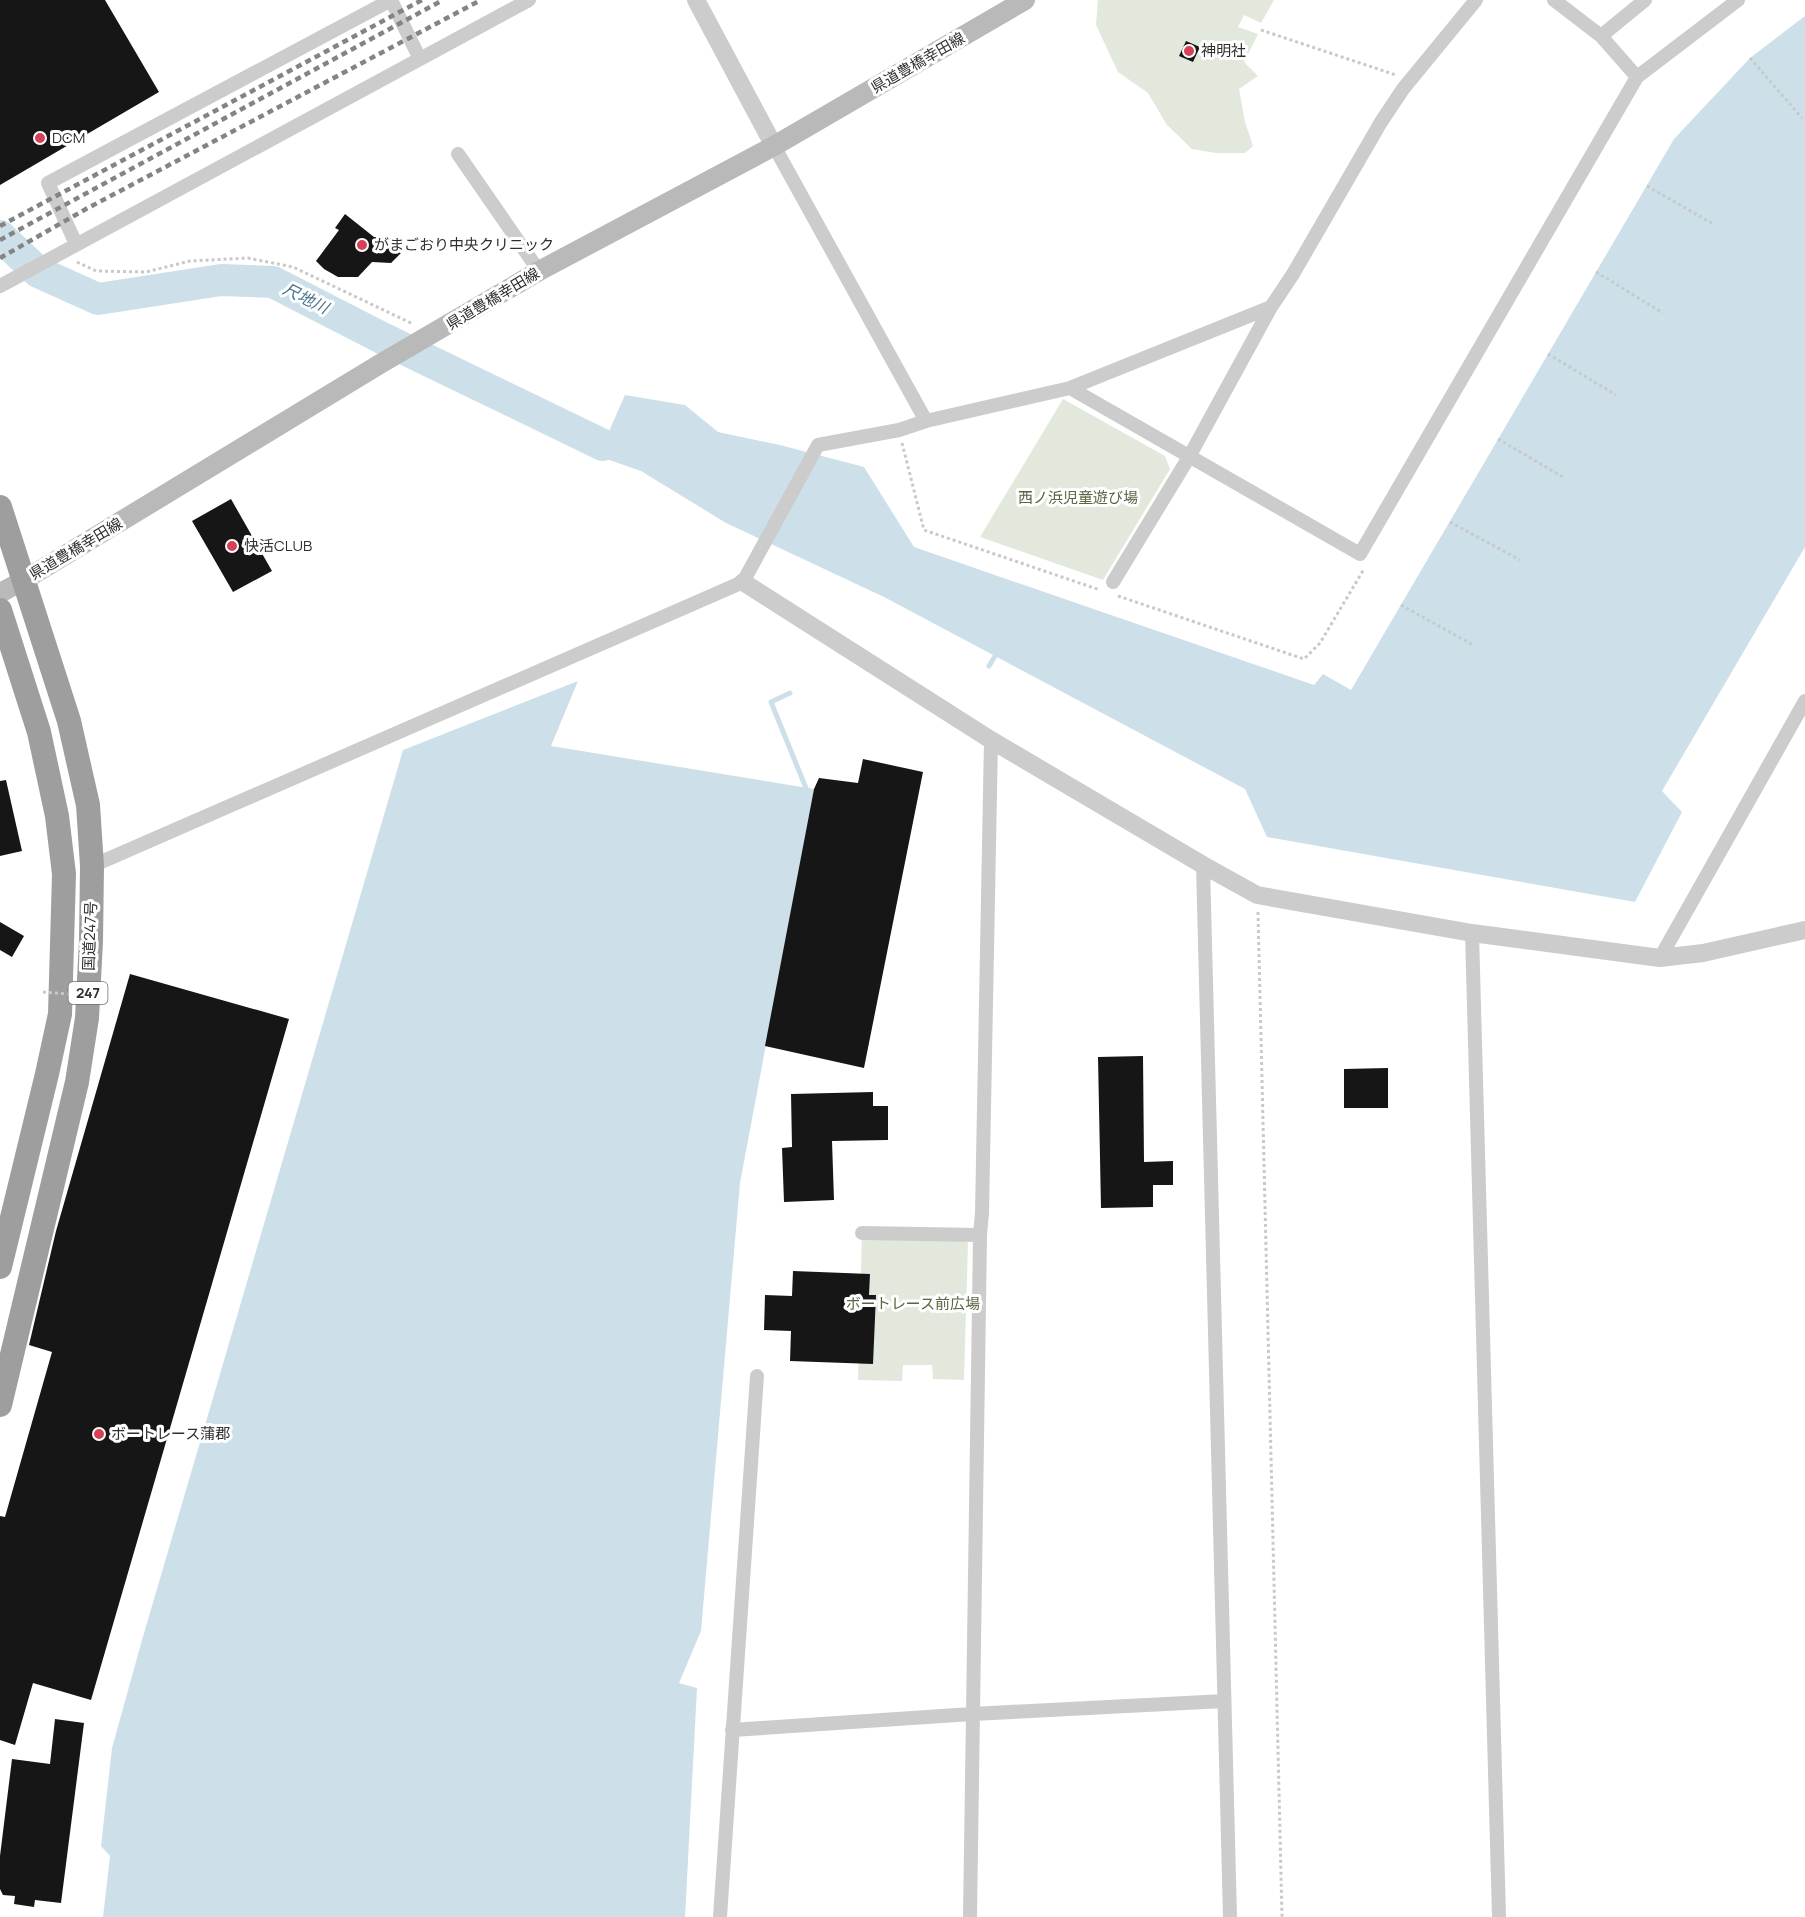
<svg xmlns="http://www.w3.org/2000/svg" width="1805" height="1917" font-family="Manrope,'Noto Sans JP',sans-serif">
<style>
.green{fill:#e3e8dc}
.water{fill:#cde0e9}
.lines{fill:none;stroke-linecap:round;stroke-linejoin:round}
.stream{stroke:#cde0e9;stroke-width:5}
.river{stroke:#cde0e9;stroke-width:32}
.building{fill:#161616}
.path{stroke:#c9c9c9;stroke-width:3;stroke-dasharray:3 3;stroke-linecap:butt}
.minor{stroke:#ccc;stroke-width:14}
.tertiary{stroke:#ccc;stroke-width:18}
.secondary{stroke:#b9b9b9;stroke-width:20}
.trunk{stroke:#9e9e9e;stroke-width:24}
.rail{stroke:#848484;stroke-width:4.5;stroke-dasharray:6 4.5;stroke-linecap:butt}
.path-bridge{stroke:#c9c9c9;stroke-width:3;stroke-dasharray:3 3;stroke-linecap:butt}
.poi-dot{fill:#d54256;stroke:#fff;stroke-width:2}
.labels{text-anchor:middle;stroke-width:6;stroke-linejoin:round;paint-order:stroke}
.shield{fill:#fff;stroke:#6d6d6d;stroke-width:1.5}
.shield-label{font-size:14px;font-weight:bold;fill:#2f2f2f}
.poi-label{font-size:15px;fill:#2f2f2f;stroke:#fff;text-anchor:start}
.street-label{font-size:15px;fill:#2f2f2f;stroke:#fff}
.park-label{font-size:15px;fill:#556741;stroke:#fff}
.water-label{font-size:16px;font-style:italic;fill:#44738a;stroke:#fff}
</style>
<rect width="100%" height="100%" fill="#fff"/>
<path class="green" d="M1098,0H1274L1261,23L1244,15L1238,27L1258,34L1244,62L1258,76L1239,89L1245,122L1253,146L1245,153H1216L1192,149L1167,125L1148,93L1118,72L1096,25Z
M1063,399L1165,456L1170,469L1103,580L980,537Z
M862,1233L957,1235L968,1243L964,1380L933,1379L932,1365H903L902,1381L858,1380Z"/>
<path class="water" d="M1805,16V547L1662,791L1682,812L1635,902L1267,837L1245,789L884,597L726,523L641,471L598,456L625,395L685,405L718,432L780,445L864,467L914,547L1314,685L1323,674L1351,690L1674,139L1750,58Z
M578,681L551,746L814,789L740,1183L701,1631L679,1683L697,1688L685,1917H103L110,1856L101,1846L112,1748L142,1640L403,750Z"/>
<g class="lines">
<path class="stream" d="M989,666L995,656
M790,693L771,702L806,788L804,792"/>
<path class="river" d="M0,236L38,272L98,299L221,280L273,282L382,338L603,445"/>
</g>
<path class="building" d="M0,0H105L159,92L0,185Z
M1186,41L1200,47L1193,62L1179,56Z
M345,214L374,237L389,239L403,251L391,263L372,262L358,277H338L324,269L316,261L339,230L335,228Z
M231,499L272,571L233,592L192,521Z
M863,759L923,772L864,1068L765,1046L814,789L819,778L858,783Z
M6,780L22,851L0,856V781Z
M0,922L24,936L12,957L0,950Z
M130,974L289,1019L91,1700L33,1683L15,1745L0,1740V1516L5,1517L52,1352L29,1345L56,1231Z
M1143,1056L1144,1162L1173,1161V1185H1153V1207L1101,1208L1098,1057Z
M1388,1068V1108H1344V1069Z
M873,1092V1106H888V1140L832,1141L834,1200L784,1202L782,1148L792,1147L791,1094Z
M793,1271L870,1274L869,1295H876L873,1364L790,1361L791,1331L764,1330L765,1295L792,1296Z
M55,1719L84,1723L61,1903L35,1900L34,1907L14,1904L15,1896L3,1895L0,1889V1856L12,1759L50,1764Z"/>
<g class="lines">
<path class="path" d="M1261,30L1396,75
M1750,58L1802,118
M1647,186L1715,225
M77,262L96,271L146,272L190,261L248,258L293,267L413,324
M1596,272L1663,313
M1548,354L1616,395
M1498,439L1565,478
M902,443L924,530L1100,590
M1450,522L1520,560
M1118,596L1304,659L1320,643L1364,569
M1401,605L1473,645
M1258,912L1282,1917"/>
<path class="minor" d="M391,0L420,59
M1601,36L1645,0
M1637,77L1738,0
M774,146L926,421
M458,154L539,271
M76,244L48,183L391,0
M0,286L529,0
M1070,388L1360,554L1637,77L1601,36L1554,0
M1113,582L1189,457L1271,307
M1203,865L1230,1917
M92,866L743,582L818,445L899,430L926,421L1070,388L1271,307L1293,274L1381,122L1403,89L1476,0
M1472,933L1499,1917
M1660,958L1805,701
M862,1233L980,1235
M732,1730L972,1714L1224,1701
M720,1917L757,1376
M970,1917L980,1235L982,1213L991,740"/>
<path class="tertiary" d="M696,0L774,146
M743,582L991,740L1203,865L1257,895L1472,933L1660,958L1703,953L1805,930"/>
<path class="secondary" d="M0,593L24,580L380,364L539,271L774,146L1025,0"/>
<path class="trunk" d="M0,507L69,721L88,805L92,866L91,941L87,1018L77,1082L0,1405
M0,610L39,732L57,816L64,874L60,1014L47,1074L0,1267"/>
<path class="rail" d="M0,226L422,0
M0,240L443,0
M0,258L86,209L481,0"/>
<path class="path-bridge" d="M43,992L105,997"/>
</g>
<g class="poi-dot">
<circle cx="1189" cy="51" r="6"/>
<circle cx="40" cy="138" r="6"/>
<circle cx="362" cy="245" r="6"/>
<circle cx="232" cy="546" r="6"/>
<circle cx="99" cy="1434" r="6"/>
</g>
<g class="labels">
<rect class="shield" x="68.5" y="982" width="39" height="22" rx="4.5"/>
<g class="shield-label">
<text x="88" y="998">247</text>
</g>
<g class="poi-label">
<text x="1201" y="56">神明社</text>
<text x="52" y="143">DCM</text>
<text x="374" y="250">がまごおり中央クリニック</text>
<text x="244" y="551">快活CLUB</text>
<text x="111" y="1439">ボートレース蒲郡</text>
</g>
<g class="street-label">
<text transform="translate(918 63) rotate(-30)" y="5">県道豊橋幸田線</text>
<text transform="translate(493 299) rotate(-31)" y="5">県道豊橋幸田線</text>
<text transform="translate(76 549) rotate(-31)" y="5">県道豊橋幸田線</text>
<text transform="translate(90 936) rotate(-88)" y="5">国道247号</text>
</g>
<g class="park-label">
<text x="1078" y="503">西ノ浜児童遊び場</text>
<text x="913" y="1309">ボートレース前広場</text>
</g>
<g class="water-label">
<text transform="translate(306 298) rotate(26)" y="6">尺地川</text>
</g>
</g>
</svg>
